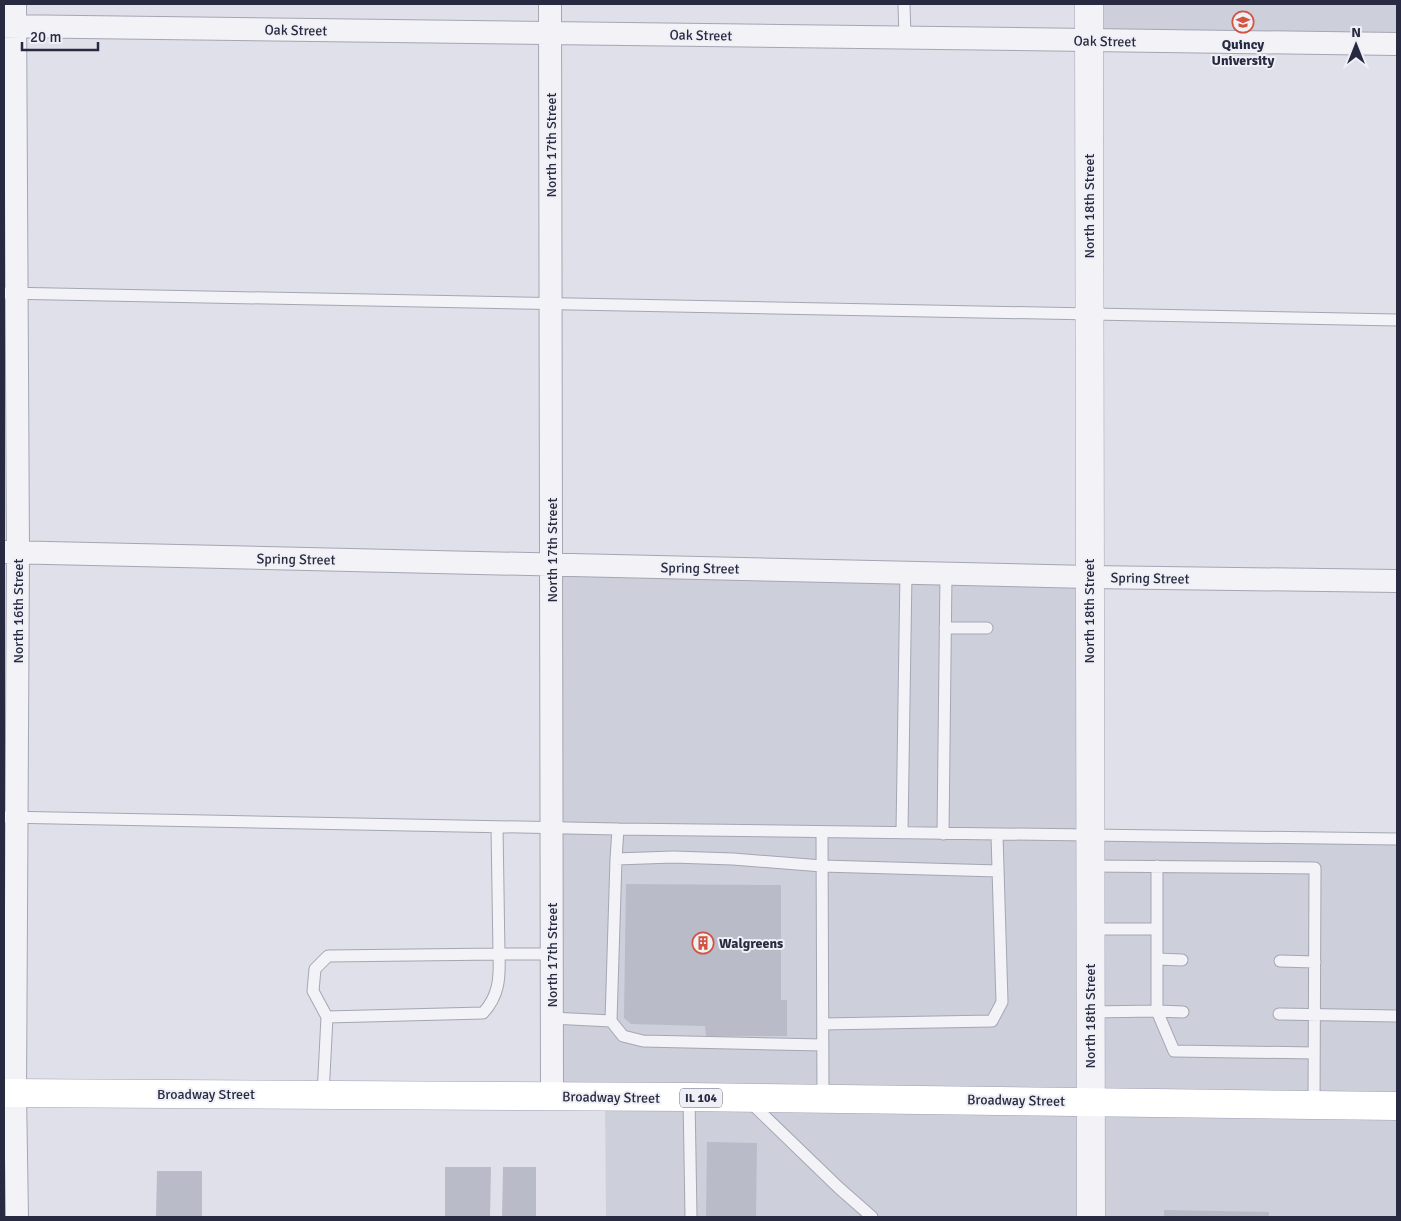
<svg xmlns="http://www.w3.org/2000/svg" width="1401" height="1221" font-family="Signika,sans-serif">
<style>
.built{fill:#cdcfdb}
.building{fill:#b9bbc9}
.lines{fill:none;stroke-linecap:round;stroke-linejoin:round}
.service-casing{stroke:#a4a6b3;stroke-width:13}
.minor-casing{stroke:#a4a6b3;stroke-width:24}
.tertiary-casing{stroke:#a4a6b3;stroke-width:29}
.primary-casing{stroke:#9ea1b5;stroke-width:29}
.service{stroke:#f2f2f7;stroke-width:11}
.minor{stroke:#f2f2f7;stroke-width:22}
.tertiary{stroke:#f2f2f7;stroke-width:28}
.primary{stroke:#fff;stroke-width:28}
.labels{text-anchor:middle;stroke-width:4;stroke-linejoin:round;paint-order:stroke}
.shield{fill:#eff0f6;stroke:#646577;stroke-width:1}
.shield-label{font-size:12px;font-weight:bold;fill:#282a41}
.street-label{font-size:14px;fill:#282a41;stroke:#eff0f6}
.poi-label{font-size:14px;font-weight:bold;fill:#282a41;stroke:#eff0f6}
</style>
<rect width="100%" height="100%" fill="#dfe0e9"/>
<path class="built" d="M1089,4H1397V44L1089,41Z
M552,566L1089,577L1090,836L1397,839V1217H606L605,1097L552,1096Z"/>
<path class="building" d="M626,884L781,885V1000H787V1036H706L705,1026L631,1024L624,1018Z
M707,1142L757,1143L756,1217H706Z
M445,1167H491L490,1217H445Z
M503,1167H536V1217H502Z
M157,1171H202V1217H156Z
M1164,1210L1269,1212V1217H1164Z"/>
<g class="lines">
<g class="service-casing">
<path id="service" d="M904,4L905,38
M4,293L1397,320
M945,628H987
M4,817L618,829L1397,839
M822,832L823,1099
M902,833L906,572
M943,834L946,573
M616,859L618,829
M1090,866L1315,868L1314,1105
M1090,929H1157
M1157,959L1182,960
M1280,961L1315,962
M1091,1012L1157,1011V866
M1183,1012L1157,1011L1174,1051L1314,1053
M1279,1014L1397,1016
M327,1017L313,991L315,969L328,956L499,954L497,827
M552,1018L611,1021
M823,1024L992,1021L1002,1002L997,835
M823,1045L643,1041L623,1036L611,1021L616,859L673,857L733,859L822,866L998,871
M323,1095L327,1017L483,1013C499,996 500,978 499,954H552
M689,1097L691,1217
M749,1101L839,1188L872,1217"/>
</g>
<g class="minor-casing">
<path id="minor" d="M15,4L18,552L15,1093L17,1217
M550,4L552,1096
M4,26L1397,44
M4,552L1089,577L1397,581"/>
</g>
<g class="tertiary-casing">
<path id="tertiary" d="M1089,4L1091,1217"/>
</g>
<g class="primary-casing">
<path id="primary" d="M4,1093L689,1097L1397,1106"/>
</g>
<use href="#service" class="service"/>
<use href="#minor" class="minor"/>
<use href="#tertiary" class="tertiary"/>
<use href="#primary" class="primary"/>
</g>
<defs>
<g id="university-ring" transform="scale(1.125)"><circle r="9.5" fill="#eff0f6" stroke="#d25340" stroke-width="1.5"/><path d="M0-5L7-2L0 1L-7-2ZM-4 1L0 2.5L4 1V4Q0 6-4 4Z" fill="#d25340"/></g>
<g id="building-ring" transform="scale(1.125)"><circle r="9.5" fill="#eff0f6" stroke="#d25340" stroke-width="1.5"/><path d="M-4-6H4V6H1V3H-1V6H-4ZM-2.5-4.3h1.7v1.8h-1.7ZM.8-4.3h1.7v1.8H.8ZM-2.5-1h1.7V.8h-1.7ZM.8-1h1.7V.8H.8Z" fill="#d25340"/></g>
</defs>
<g fill-rule="evenodd">
<use href="#university-ring" x="1243" y="22"/>
<use href="#building-ring" x="703" y="943"/>
</g>
<g class="labels">
<rect class="shield" x="680" y="1088.5" width="42" height="19" rx="4"/>
<g class="shield-label">
<text x="701" y="1102">IL 104</text>
</g>
<g class="street-label">
<text transform="translate(296 30) rotate(1)" y="5">Oak Street</text>
<text transform="translate(701 35) rotate(1)" y="5">Oak Street</text>
<text transform="translate(1105 41) rotate(1)" y="5">Oak Street</text>
<text transform="translate(551 145) rotate(-90)" y="5">North 17th Street</text>
<text transform="translate(1089 206) rotate(-90)" y="5">North 18th Street</text>
<text transform="translate(552 550) rotate(-90)" y="5">North 17th Street</text>
<text transform="translate(296 559) rotate(1)" y="5">Spring Street</text>
<text transform="translate(700 568) rotate(1)" y="5">Spring Street</text>
<text transform="translate(1150 578) rotate(1)" y="5">Spring Street</text>
<text transform="translate(18 611) rotate(-90)" y="5">North 16th Street</text>
<text transform="translate(1089 611) rotate(-90)" y="5">North 18th Street</text>
<text transform="translate(552 955) rotate(-90)" y="5">North 17th Street</text>
<text transform="translate(1090 1016) rotate(-90)" y="5">North 18th Street</text>
<text x="206" y="1099">Broadway Street</text>
<text transform="translate(611 1097) rotate(1)" y="5">Broadway Street</text>
<text transform="translate(1016 1100) rotate(1)" y="5">Broadway Street</text>
</g>
<g class="poi-label">
<text x="1243" y="49">Quincy<tspan x="1243" dy="16">University</tspan></text>
<text x="719" y="948" text-anchor="start">Walgreens</text>
</g>
</g>
<rect width="1401" height="1221" fill="none" stroke="#282a41" stroke-width="10"/>
<g transform="translate(1356 45)" stroke="#eff0f6" stroke-width="4" paint-order="stroke">
<path d="M0-4L9 19L0 12L-9 19Z" fill="#282a41"/>
<text y="-8" font-size="14" font-weight="bold" text-anchor="middle" fill="#282a41">N</text>
</g>
<path d="M22 42v8h76v-8" fill="none" stroke="#282a41" stroke-width="2.5"/>
<text x="30" y="42" font-size="15" fill="#282a41" stroke="#eff0f6" stroke-width="4" paint-order="stroke">20 m</text>
</svg>
